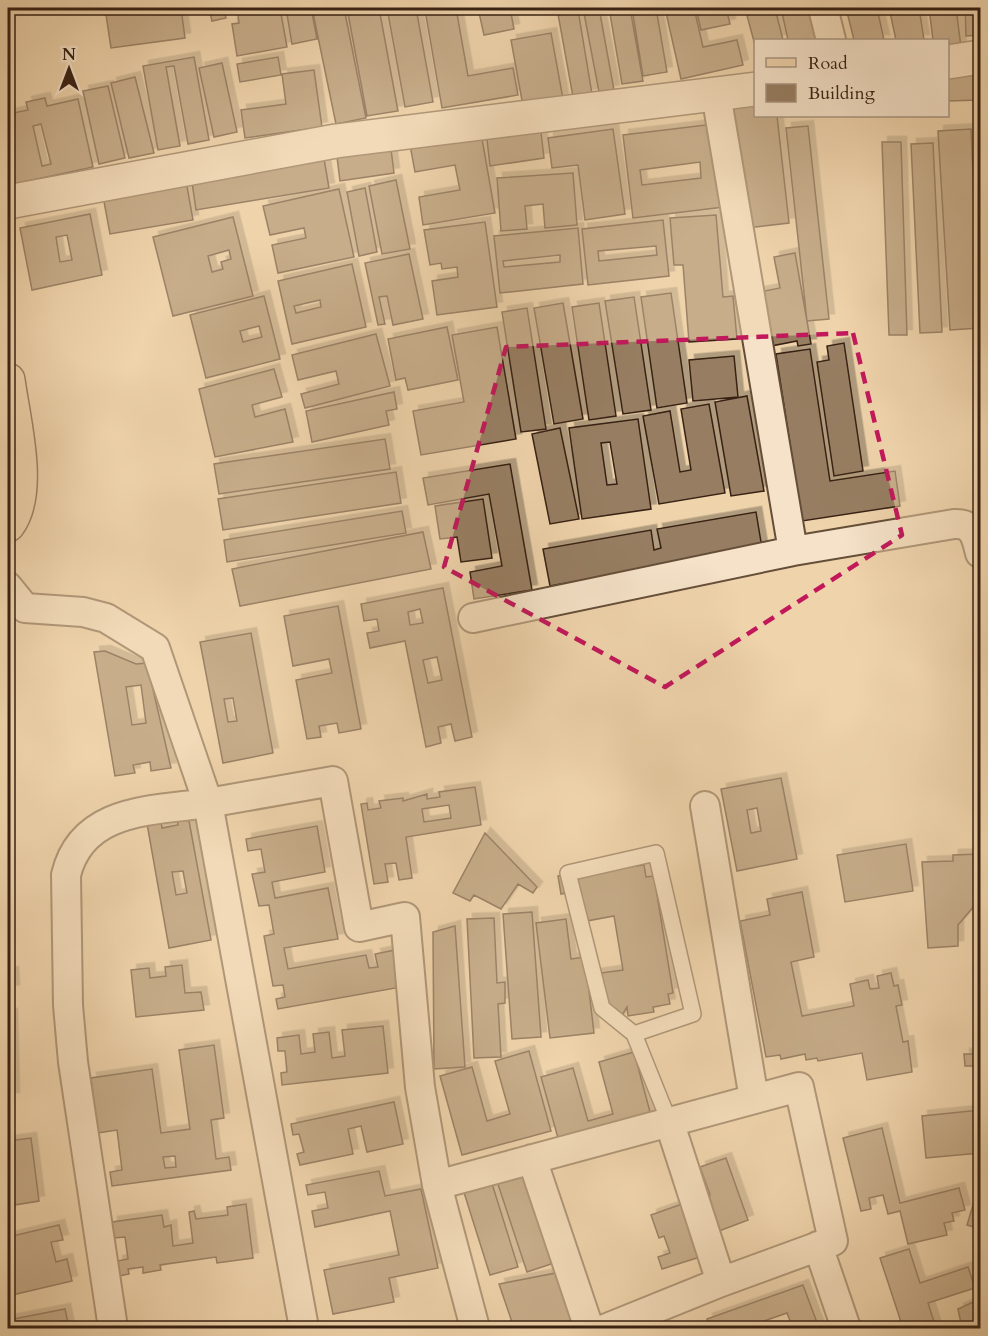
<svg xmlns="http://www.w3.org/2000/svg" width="988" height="1336" font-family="Cardo,serif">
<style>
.building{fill:#977e62;stroke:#372113;stroke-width:1.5;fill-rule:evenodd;filter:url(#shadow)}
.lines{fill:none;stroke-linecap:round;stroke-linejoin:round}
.service-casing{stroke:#654e39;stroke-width:18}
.minor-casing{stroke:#654e39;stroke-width:32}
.tertiary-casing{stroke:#654e39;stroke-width:36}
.primary-casing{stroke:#372113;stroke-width:36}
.service{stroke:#f5e2c8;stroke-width:15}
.minor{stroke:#f5e2c8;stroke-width:28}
.tertiary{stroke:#f5e2c8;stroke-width:33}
.primary{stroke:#efd3ab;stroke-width:33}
.marked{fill:none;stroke:#c2185b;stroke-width:4.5;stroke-dasharray:12 8;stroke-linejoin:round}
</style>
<defs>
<filter id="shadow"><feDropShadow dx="5.5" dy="-5.5" stdDeviation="0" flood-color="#0004"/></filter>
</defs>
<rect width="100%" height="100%" fill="#efd3ab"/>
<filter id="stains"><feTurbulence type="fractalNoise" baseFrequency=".00333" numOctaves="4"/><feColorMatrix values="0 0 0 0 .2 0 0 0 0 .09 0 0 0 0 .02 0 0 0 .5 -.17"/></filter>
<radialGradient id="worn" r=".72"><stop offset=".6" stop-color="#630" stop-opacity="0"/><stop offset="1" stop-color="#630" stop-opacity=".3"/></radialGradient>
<path class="building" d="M105,8H138L139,13L181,8L185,38L111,48Z
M209,8H224L226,18L212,21Z
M237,8H280L287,47L237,56L232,24L239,23Z
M286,8H311L317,39L292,44Z
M312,8H344L366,118L336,124Z
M347,8H379L398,111L367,116Z
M387,8H416L433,102L405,107Z
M438,8H456L468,76L513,68L518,95L442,108L425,10Z
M478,8H510L514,29L484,35Z
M583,8H599L614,90L599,92Z
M609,8H630L643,81L622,84Z
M632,8H656L667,72L643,76Z
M665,8H694L703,47L737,40L743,65L681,79Z
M696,8H726L730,24L701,30Z
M745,8H775L783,40H756V49Z
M781,8H810L818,40H788Z
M846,8H877L884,40H854Z
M889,8H919L924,40H896Z
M929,8H956L961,47L948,49V40H933Z
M965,8H980V35L966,36Z
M578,10L592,94L573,97L558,14Z
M551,33L563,99L523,106L511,40Z
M194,57L209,140L188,144L174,66L166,67L180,146L158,150L143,66Z
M278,57L281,75L240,82L237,64Z
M222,63L237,132L214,137L199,68Z
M980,64V100L948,101V65Z
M314,70L322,127L245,138L241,110L286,104L282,74Z
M135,77L154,153L129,158L111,83Z
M108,86L125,158L99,164L83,91Z
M45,98L47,106L78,99L93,167L10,185L8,114L28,110L26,102ZM41,124L51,164L42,166L33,126Z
M756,101V116H777L789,223L747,228L733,103Z
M540,124L544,158L490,166L486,131Z
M714,124L724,207L633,218L623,135ZM700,162L701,178L642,185L640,170Z
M808,126L829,319L807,321L786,128Z
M613,129L625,214L585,220L578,165L552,168L548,138Z
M971,129L980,328L950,330L938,131Z
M481,133L495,213L423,225L419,197L460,190L455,165L415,172L410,145Z
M390,141L394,173L340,181L336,149Z
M882,142H901L907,335H889Z
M933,143L942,332L920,333L911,144Z
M323,153L329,188L196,210L191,175Z
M573,173L577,225L545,228L543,204L525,206L527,229L501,231L497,178Z
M396,180L410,249L382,254L369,186Z
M186,181L193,220L110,234L103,196Z
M365,188L377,252L359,256L347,192Z
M339,189L354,257L278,273L272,245L306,238L304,228L270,235L263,206Z
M90,214L102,275L32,290L20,228ZM67,235L72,260L60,262L56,237Z
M716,215L723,297L733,296L737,339L689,342L683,265H674L670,218Z
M233,217L253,296L173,316L153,237ZM229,250L231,259L221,262L223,269L212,272L208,256Z
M663,220L669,276L588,285L582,229ZM656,246L657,255L599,261L598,251Z
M485,222L497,307L437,315L432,281L458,277L457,267L442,269L441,263L430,265L424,230Z
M578,228L583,284L500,293L494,236ZM560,255V262L504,267L503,261Z
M795,253L811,344L798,346L797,341L761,348L759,292L780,288L774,257Z
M409,254L423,319L393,325L387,296L379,297L385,324L378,325L365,263Z
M352,264L366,327L292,344L278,281ZM320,300L321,307L296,313L294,306Z
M671,293L687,403L657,408L641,297Z
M264,296L280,359L206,378L190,315ZM259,326L262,337L243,342L240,331Z
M634,297L651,410L623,414L605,301Z
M563,303L583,419L554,424L534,308Z
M599,303L616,416L589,420L572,307Z
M527,308L546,429L521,432L502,312Z
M447,327L458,380L408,390L405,378L396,380L388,339Z
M497,327L516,439L421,455L413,411L464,402L452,335Z
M376,334L390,386L305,408L301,394L339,384L336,371L298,380L292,355Z
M844,343L863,471L834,476L817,362L829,360L827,346Z
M810,349L830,481L895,471L900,506L802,521L776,354Z
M734,356L738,397L693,401L689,360Z
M274,369L282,397L252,405L255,417L285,409L293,442L215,457L199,389Z
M394,392L397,409L386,411L389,425L312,442L306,411Z
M747,396L764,491L731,496L715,402Z
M709,404L725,493L659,504L643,416L670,411L680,472L691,470L681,409Z
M638,419L651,509L582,519L569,428ZM610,442L617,484L607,485L601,443Z
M560,428L579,519L550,524L532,434Z
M385,439L390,469L219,494L214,464Z
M510,464L532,590L474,599L470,572L502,566L489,494L428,505L423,478Z
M396,472L401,503L223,530L218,499Z
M483,499L492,558L461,562L457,537L440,539L435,506Z
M402,511L406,533L227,562L224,540Z
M756,512L762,548L550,586L543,549L651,530L654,550L661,548L657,529Z
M423,532L431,569L240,606L232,569Z
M443,588L472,737L455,741L451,724L438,727L441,743L426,747L405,641L370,648L367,633L379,631L377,619L364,621L361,604ZM420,609L423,623L410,625L408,612ZM437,657L442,680L428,683L423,660Z
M338,606L361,729L339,733L337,723L319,726L321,737L307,739L296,680L332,673L329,659L293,666L284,616Z
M251,633L273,753L223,763L200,642ZM233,698L237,721L228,722L224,699Z
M105,651L136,664L147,663L171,768L151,771L150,762L133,765L135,773L115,776L94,652ZM141,685L146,723L132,725L126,687Z
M781,778L797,859L737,871L721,789ZM757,808L761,831L751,833L747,810Z
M475,787L481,825L406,837L412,878L399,880L396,863L385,864L388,882L374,884L361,804L367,803L368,810L381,808L379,801L403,798V801L427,794V799L440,797L439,792ZM449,805L451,818L424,822L422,809Z
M187,810L211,940L169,948L146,818L160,815L162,828L178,825L176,812ZM183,871L187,893L176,895L172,872Z
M317,826L325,872L272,882L275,898L328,888L338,939L284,948L288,969L366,955L369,968L378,967L375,954L400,949L407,986L278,1009L276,999L285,997L283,985L273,986L264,936L274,934L269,905L259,906L252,874L265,872L261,849L248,851L246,839Z
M485,833L537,887L533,893L518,884L501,909L474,895L470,901L453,893Z
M906,844L913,891L845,902L837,855Z
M980,854V899L958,925V946L928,948L922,862L953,861V855Z
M644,865L646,877L654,876L673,993L668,994L670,1004L653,1007L654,1012L628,1016L627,1007L616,1025L593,974L623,970L614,916L576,923L571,892L561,894L558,876Z
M802,892L814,957L791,962L802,1016L854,1006L850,984L868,980L870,989L879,988L877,976L891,973L894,986L898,985L902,1005L896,1006L903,1042L908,1041L912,1072L867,1080L862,1053L818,1061L817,1058L806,1060L805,1054L781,1059L780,1055L766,1057L740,921L770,915L767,899Z
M532,912L541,1037L512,1039L503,914Z
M494,918L497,983L505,982V1003L498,1004L501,1057L474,1058L467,919Z
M566,919L571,959L585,957L594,1033L550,1038L536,923Z
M455,926L465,1067L434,1069L433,932Z
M182,965L185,993L201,992L204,1010L136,1017L131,970L149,968L150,978L166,976L165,967Z
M8,972H13L14,990L8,991Z
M12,1014L14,1098H8V1015Z
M974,1022H980V1066H965L964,1054H975Z
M383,1026L388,1073L282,1085L281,1073L287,1072L285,1051H278L277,1038L299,1035L301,1054L315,1052L313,1034L329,1032L332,1058L345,1056L342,1030Z
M214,1045L224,1118L211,1120L216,1159L229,1157L231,1170L112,1186L110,1172L122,1170L117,1130L98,1133L91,1078L152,1069L161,1133L190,1129L179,1050ZM175,1156L176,1167L165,1168L163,1157Z
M529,1051L551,1131L462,1155L440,1076L472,1067L487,1121L510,1114L495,1061Z
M634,1052L657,1138L565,1163L541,1077L573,1068L588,1121L613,1114L599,1062Z
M394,1102L403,1144L367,1152L361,1126L348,1129L353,1154L300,1165L297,1154L304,1152L299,1134L293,1135L291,1124Z
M980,1110V1153L926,1158L922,1116Z
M882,1128L900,1203L959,1188L965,1210L952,1213L954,1221L944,1223L947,1235L908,1244L900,1211L888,1214L883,1195L869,1198L871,1209L861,1211L843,1138Z
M31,1138L39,1201L8,1206V1141Z
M524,1152L560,1261L527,1272L491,1163Z
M726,1158L748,1220L711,1234L698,1199L710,1195L700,1167Z
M379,1171L385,1196L421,1189L438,1268L389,1278L394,1302L333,1314L324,1270L399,1255L390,1211L315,1227L312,1211L328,1208L325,1192L308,1195L306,1185Z
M489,1174L518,1267L490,1275L461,1183Z
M980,1182V1229L967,1225Z
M246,1204L253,1258L217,1263L216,1257L160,1265L161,1270L143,1273V1267L128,1269L129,1274L119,1276L117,1261L128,1259L125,1237L114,1238L112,1222L162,1215L164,1227L171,1225L173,1246L193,1243L189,1212L194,1211L196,1219L228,1215L227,1207Z
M682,1204L700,1257L662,1269L658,1257L670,1253L664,1236L659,1238L651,1215Z
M59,1225L63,1240L51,1242L56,1262L67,1259L72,1281L8,1296V1237Z
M909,1249L920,1283L968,1267L975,1288L928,1303L936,1328H903L880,1258Z
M566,1271L574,1328H514L499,1284Z
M803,1285L819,1328H793L787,1313L744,1328H710L707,1319Z
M980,1299V1328H962L958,1309Z
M65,1309L69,1328H8V1320Z"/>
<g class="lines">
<g class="service-casing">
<path id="service" d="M634,1034L693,1014L656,853L568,873L602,1008L634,1034L669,1121"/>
</g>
<g class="minor-casing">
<path id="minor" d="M823,8L831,40
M716,94L793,551
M8,587L25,608L83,612L106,618L155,648L208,803L333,781L359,927L405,917L420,1087L437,1185L475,1328
M473,618L793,551L954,524C974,523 976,537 980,553
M705,806L754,1099
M669,1121L721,1282
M532,1159L589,1328
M437,1185L799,1087L833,1241L721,1282L607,1328
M818,1246L846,1328
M113,1328L73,1062L68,1005L66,875C82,808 152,811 208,803L304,1328"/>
</g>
<g class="tertiary-casing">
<path id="tertiary" d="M948,62L980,57
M8,202L336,141L756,89"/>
</g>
<g class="primary-casing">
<path id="primary" d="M8,380C13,419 33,492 8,525"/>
</g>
<use href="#service" class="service"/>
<use href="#minor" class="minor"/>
<use href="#tertiary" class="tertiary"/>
<use href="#primary" class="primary"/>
</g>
<path d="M0 0H988V1336H0ZM853,333L902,535L665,687L444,567L506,347Z" fill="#efd3ab" fill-opacity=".55" fill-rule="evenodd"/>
<path class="marked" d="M853,333L902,535L665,687L444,567L506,347Z"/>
<rect width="988" height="1336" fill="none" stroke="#efd3ab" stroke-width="30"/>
<rect x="9" y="9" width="970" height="1318" fill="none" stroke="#372113" stroke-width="3"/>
<rect x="15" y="15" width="958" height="1306" fill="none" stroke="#372113" stroke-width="1.5"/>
<rect x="754" y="39" width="195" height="78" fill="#f5e2c8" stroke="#a99580" stroke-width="1.5"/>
<rect x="766" y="58" width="30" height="9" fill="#efd3ab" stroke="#a99580" stroke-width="1.5"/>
<text x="808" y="69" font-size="18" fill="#372113">Road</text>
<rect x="766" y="84" width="30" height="18" fill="#977e62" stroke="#a99580" stroke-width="1.5"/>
<text x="808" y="99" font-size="18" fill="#372113">Building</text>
<g transform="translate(69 69)" stroke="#f5e2c8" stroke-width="4.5" paint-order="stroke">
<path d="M0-4.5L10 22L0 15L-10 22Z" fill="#372113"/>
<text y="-9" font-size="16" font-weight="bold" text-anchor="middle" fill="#372113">N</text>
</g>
<rect width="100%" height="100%" filter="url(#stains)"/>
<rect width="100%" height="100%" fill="url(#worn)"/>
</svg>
